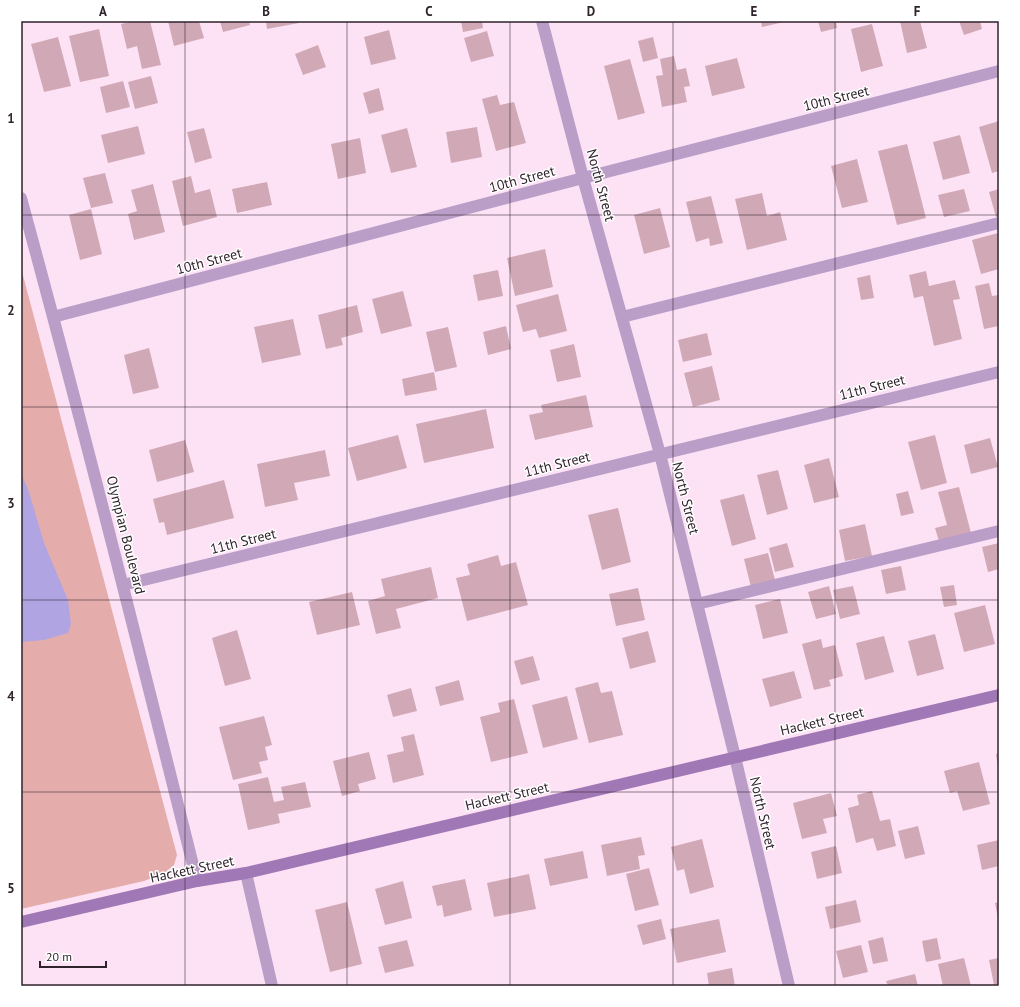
<svg xmlns="http://www.w3.org/2000/svg" width="1020" height="1007" font-family="'PT Sans',sans-serif">
<style>
.green{fill:#e4adac}
.water{fill:#b0a5e2}
.building{fill:#d1a9b6}
.lines{fill:none;stroke-linecap:round;stroke-linejoin:round}
.lane{stroke:#ba9ec8;stroke-width:12}
.street{stroke:#ba9ec8;stroke-width:12}
.secondary{stroke:#a178b6;stroke-width:12}
.grid{fill:none;stroke:#2f232c;stroke-width:1;stroke-opacity:0.55}
.labels{text-anchor:middle;stroke-width:3;stroke-linejoin:round;paint-order:stroke}
.street-label{font-size:14px;fill:#2f232c;stroke:#fff}
.neatline{fill:none;stroke:#2f232c;stroke-width:1.5}
.grid-label{font-size:13px;text-anchor:middle;font-weight:bold;fill:#2f232c}
</style>
<rect width="100%" height="100%" fill="#fde2f6"/>
<path class="green" d="M21,268L177,855L174,865L163,874L144,881L21,909Z"/>
<path class="water" d="M21,473L29,492L44,543L68,600L71,624L68,633L44,640L21,642Z"/>
<path class="building" d="M135,21H150L161,65L142,69L137,46L127,49L121,24Z
M168,21H199L204,38L174,46Z
M220,21H249L250,25L223,32Z
M266,21H299V23L267,29Z
M461,21H482L483,28L463,32Z
M761,21H784V22L762,27Z
M818,21H836L837,28L821,32Z
M900,21H920L927,48L907,53Z
M959,21H980L982,29L964,35Z
M872,24L883,66L861,72L851,29Z
M99,29L109,76L80,82L69,36Z
M389,30L396,59L371,65L364,37Z
M487,31L494,56L471,62L464,38Z
M58,37L71,86L44,92L31,44Z
M653,37L658,58L643,62L638,41Z
M318,45L326,67L303,75L295,54Z
M674,56L677,70L686,68L690,86L684,87L687,102L662,107L656,76L663,75L660,59Z
M737,58L745,88L712,96L705,66Z
M630,59L645,113L618,120L604,66Z
M151,76L158,103L135,109L128,82Z
M123,81L130,107L106,113L100,87Z
M379,88L384,110L369,114L363,93Z
M497,95L500,105L514,102L526,143L496,151L482,99Z
M999,121V171L992,173L979,127Z
M138,126L145,154L108,163L101,135Z
M477,127L482,157L451,163L446,132Z
M204,128L212,158L195,163L187,132Z
M407,128L417,167L391,173L381,135Z
M960,135L970,173L943,180L933,142Z
M360,138L366,173L338,179L331,144Z
M907,144L926,218L897,225L878,151Z
M857,159L868,202L842,208L831,166Z
M105,173L113,203L91,208L83,178Z
M191,176L195,193L210,189L217,217L183,226L172,181Z
M267,182L272,205L237,213L232,189Z
M153,184L165,232L134,240L128,214L137,211L131,190Z
M964,189L970,211L944,217L938,195Z
M999,189V216L996,217L989,192Z
M762,193L767,216L780,212L787,240L747,250L735,199Z
M711,196L723,243L710,246L709,238L696,242L686,202Z
M660,208L670,247L644,254L634,215Z
M91,209L102,254L80,260L69,215Z
M998,233L999,237V269L981,274L972,240Z
M545,249L553,287L515,296L507,258Z
M498,270L503,296L478,301L473,275Z
M926,271L929,286L955,280L960,299L953,300L962,339L934,346L923,296L914,298L909,275Z
M870,275L874,298L861,300L857,278Z
M989,283L992,296L999,295V326L984,329L975,286Z
M403,291L412,326L381,334L372,299Z
M558,294L567,331L539,338L536,329L523,332L516,305Z
M357,305L363,332L341,338L343,345L326,349L318,315Z
M293,319L301,355L262,363L254,327Z
M506,326L511,349L488,355L483,332Z
M448,327L457,367L435,372L426,332Z
M707,333L712,355L683,362L678,340Z
M574,344L581,377L557,382L550,350Z
M149,348L159,388L133,394L124,355Z
M712,366L720,400L693,407L684,373Z
M434,372L437,390L405,396L402,379Z
M586,395L593,427L535,440L529,415L543,412L541,405Z
M486,409L494,448L424,463L416,424Z
M398,435L407,468L357,481L348,448Z
M935,435L947,483L921,490L908,442Z
M990,438L998,467L971,474L964,445Z
M185,440L194,472L157,482L149,450Z
M325,450L330,476L294,483L298,500L265,507L257,464Z
M829,458L839,497L814,503L804,465Z
M778,470L788,509L767,515L757,475Z
M224,480L234,518L167,535L164,522L159,523L153,499Z
M959,487L971,533L939,541L935,528L947,525L938,492Z
M908,491L914,513L901,516L896,494Z
M744,494L756,539L732,546L720,500Z
M618,508L631,562L602,570L588,515Z
M865,524L872,556L845,561L839,530Z
M787,543L794,567L775,572L769,548Z
M999,543V569L988,572L982,547Z
M768,553L775,580L751,587L744,559Z
M498,555L501,566L516,562L528,605L467,621L456,578L470,575L467,564Z
M901,566L906,590L886,594L881,570Z
M431,567L438,598L396,609L401,628L376,634L368,601L385,596L381,579Z
M954,585L957,605L944,607L940,587Z
M829,586L836,614L816,619L808,592Z
M853,586L860,614L840,619L833,590Z
M638,588L645,620L616,626L609,594Z
M352,592L360,625L317,635L309,602Z
M780,599L788,633L763,639L755,605Z
M985,605L995,644L964,652L954,613Z
M237,630L251,679L225,686L212,638Z
M648,631L656,662L630,669L622,638Z
M935,634L944,669L917,676L908,641Z
M884,636L894,672L865,680L856,643Z
M821,639L823,648L835,645L843,676L829,680L831,686L814,690L802,644Z
M533,656L540,680L521,685L514,661Z
M794,671L802,698L770,707L762,679Z
M459,680L464,700L440,706L435,687Z
M598,682L601,693L612,691L623,735L589,743L575,688Z
M411,688L417,711L393,717L387,695Z
M567,696L578,739L543,748L532,705Z
M514,699L528,753L491,762L480,717L500,712L498,703Z
M264,716L272,745L265,747L268,760L259,762L262,773L233,780L219,727Z
M414,734L424,775L393,783L387,755L404,751L401,737Z
M369,752L376,779L358,784L360,791L342,796L333,761Z
M999,753V767H998L996,754Z
M979,762L990,804L963,811L957,791L950,793L944,771Z
M268,777L274,802L284,800L281,787L305,782L311,807L278,814L280,823L248,830L238,784Z
M872,791L880,821L890,819L896,846L877,851L873,838L856,843L848,808L859,805L857,795Z
M831,793L837,816L823,819L827,833L802,839L793,803Z
M918,826L925,854L905,859L898,831Z
M641,837L645,855L638,856L640,869L607,876L601,845Z
M702,839L714,887L690,894L684,869L677,871L671,847Z
M999,840V866L982,870L977,845Z
M836,846L842,873L817,879L811,852Z
M583,851L588,878L550,886L544,859Z
M649,868L659,905L635,911L626,874Z
M529,874L536,909L494,917L487,883Z
M465,879L472,910L444,917L442,905L437,906L432,886Z
M403,881L412,918L385,925L375,889Z
M856,900L861,922L830,929L825,907Z
M347,902L362,964L330,972L315,910Z
M999,902V918H998L995,903Z
M661,919L666,939L643,945L637,925Z
M719,919L726,952L677,963L670,929Z
M883,937L888,961L873,964L868,941Z
M937,938L941,959L926,962L922,941Z
M407,940L414,966L385,973L378,947Z
M861,945L868,972L843,978L836,951Z
M964,958L971,986H943L938,964Z
M999,958V984L994,985L989,960Z
M732,968L735,986H709L707,973Z
M915,974L918,986H888L886,981Z"/>
<g class="lines">
<path class="lane" d="M622,317L999,223
M697,604L999,531"/>
<path class="street" d="M542,21L583,178L660,454L735,757L789,986
M21,198C83,425 140,653 197,881
M53,317L583,178L999,71
M123,585L999,372
M246,873L272,986"/>
<path class="secondary" d="M21,922L197,881L246,873L999,695"/>
</g>
<path class="grid" d="M185,21V986M347,21V986M510,21V986M673,21V986M835,21V986M21,215H999M21,407H999M21,600H999M21,792H999"/>
<g class="labels">
<g class="street-label">
<text transform="translate(836 98) rotate(-14)" y="5">10th Street</text>
<text transform="translate(522 179) rotate(-15)" y="5">10th Street</text>
<text transform="translate(601 185) rotate(75)" y="5">North Street</text>
<text transform="translate(209 261) rotate(-15)" y="5">10th Street</text>
<text transform="translate(872 387) rotate(-14)" y="5">11th Street</text>
<text transform="translate(557 464) rotate(-14)" y="5">11th Street</text>
<text transform="translate(686 498) rotate(76)" y="5">North Street</text>
<text transform="translate(126 535) rotate(76)" y="5">Olympian Boulevard</text>
<text transform="translate(243 541) rotate(-14)" y="5">11th Street</text>
<text transform="translate(822 721) rotate(-13)" y="5">Hackett Street</text>
<text transform="translate(507 796) rotate(-13)" y="5">Hackett Street</text>
<text transform="translate(763 813) rotate(77)" y="5">North Street</text>
<text transform="translate(192 869) rotate(-12)" y="5">Hackett Street</text>
</g>
</g>
<rect width="1020" height="1007" fill="none" stroke="#ffffff" stroke-width="44"/>
<path d="M40 961v6h66v-6" fill="none" stroke="#2f232c" stroke-width="2"/>
<text x="46" y="961" font-size="12" fill="#2f232c" stroke="#ffffff" stroke-width="3" paint-order="stroke">20 m</text>
<rect x="22" y="22" width="976" height="963" class="neatline"/>
<g class="grid-label">
<text x="103" y="16">A</text>
<text x="266" y="16">B</text>
<text x="429" y="16">C</text>
<text x="591" y="16">D</text>
<text x="754" y="16">E</text>
<text x="917" y="16">F</text>
<text x="11" y="123">1</text>
<text x="11" y="315">2</text>
<text x="11" y="508">3</text>
<text x="11" y="701">4</text>
<text x="11" y="893">5</text>
</g>
</svg>
